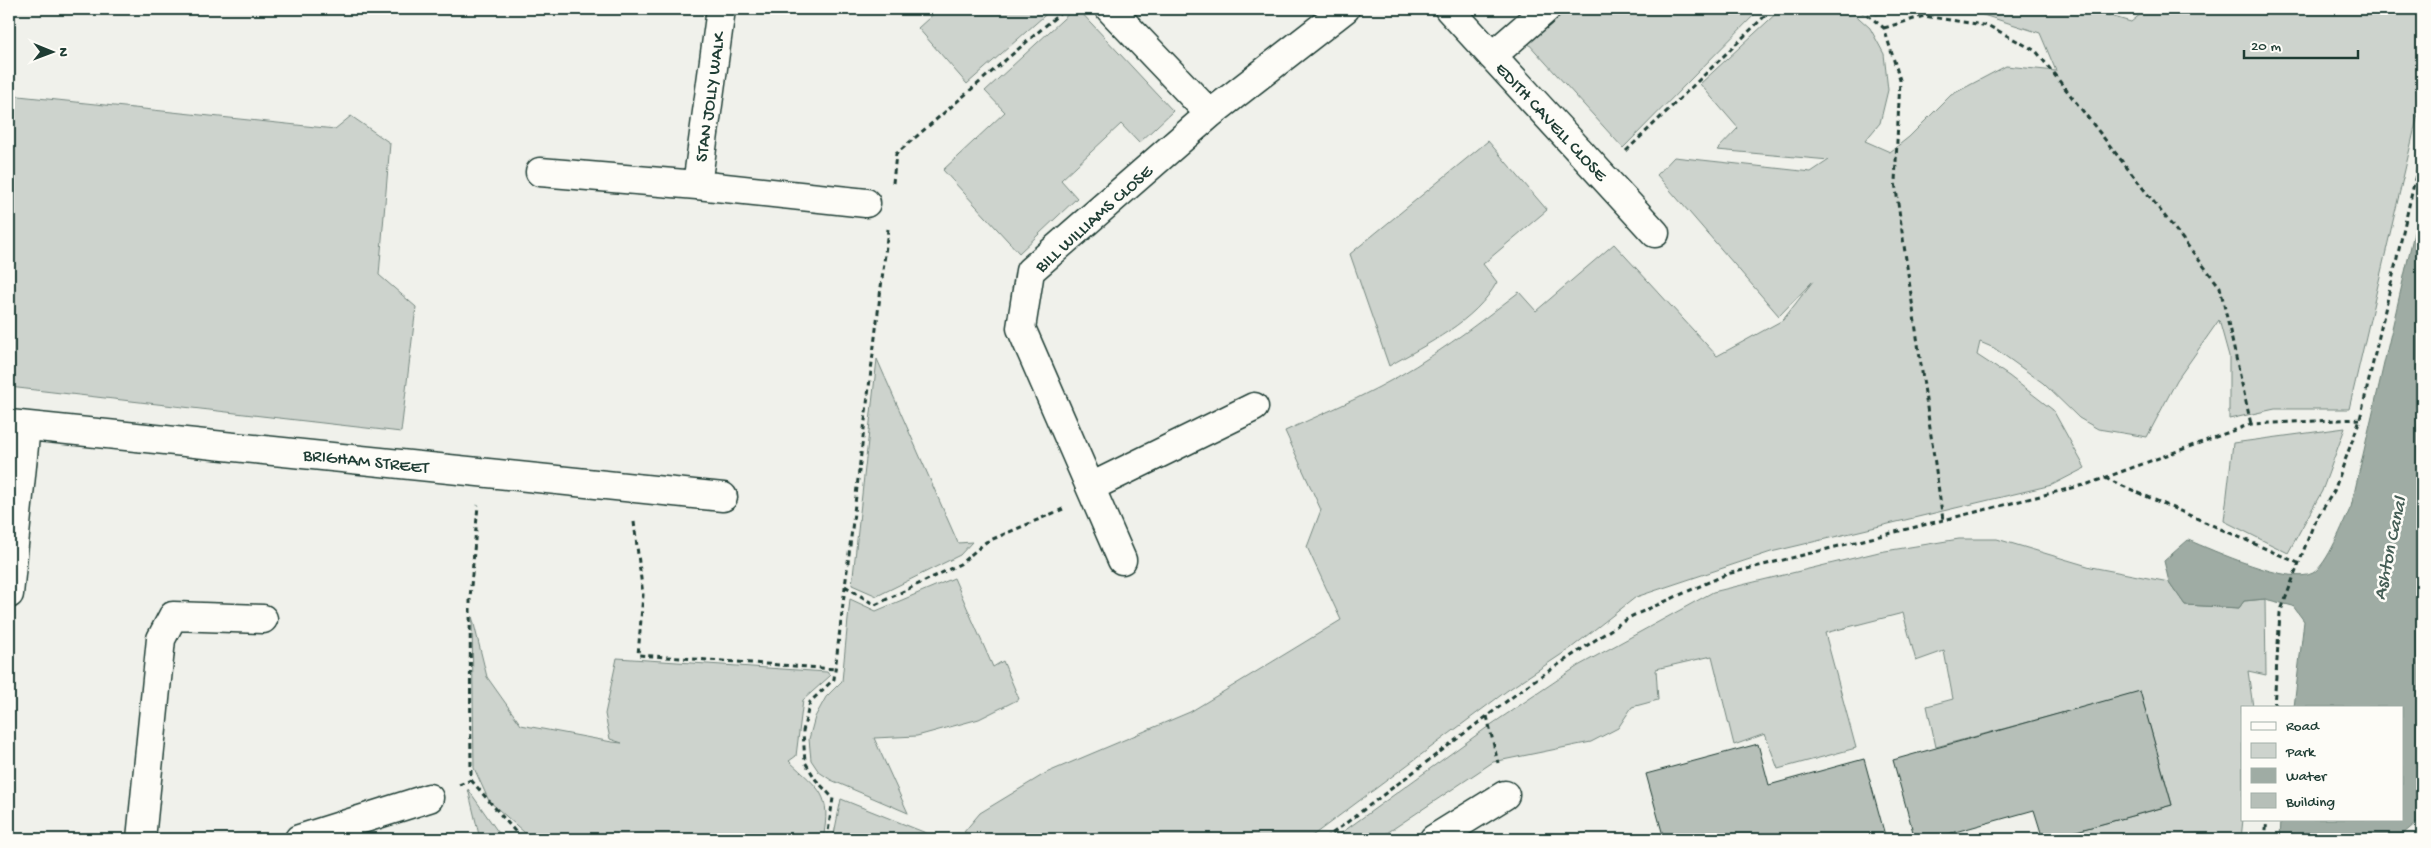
<svg xmlns="http://www.w3.org/2000/svg" width="2431" height="848" font-family="'Gochi Hand',sans-serif">
<style>
.green{fill:#cdd3cd;stroke:#768880}
.water{fill:#9faca4;stroke:#6c8077}
.building{fill:#b6bfb8;stroke:#1f3d34}
.lines{fill:none;stroke-linecap:round;stroke-linejoin:round}
.minor-casing{stroke:#1f3d34;stroke-width:31}
.path{stroke:#1f3d34;stroke-width:3;stroke-dasharray:5 4;stroke-linecap:butt}
.minor{stroke:#fdfcf7;stroke-width:28}
.labels{text-anchor:middle;stroke-width:5;stroke-linejoin:round;paint-order:stroke}
.street-label{font-size:18px;fill:#1f3d34;stroke:#fdfcf7}
.water-label{font-size:19px;font-style:italic;fill:#455e56;stroke:#fdfcf7}
</style>
<rect width="100%" height="100%" fill="#f0f1eb"/>
<filter id="ink" filterUnits="userSpaceOnUse"><feTurbulence type="fractalNoise" baseFrequency=".02" numOctaves="2"/><feDisplacementMap in="SourceGraphic" scale="10" xChannelSelector="R" yChannelSelector="G"/><feConvolveMatrix kernelMatrix="1 2 1 2 8 2 1 2 1" color-interpolation-filters="sRGB"/></filter>
<g filter="url(#ink)">
<path class="green" d="M939,9H1052L967,84L918,28Z
M1074,9H1078L1173,111L1139,143L1121,124L1061,180L1077,198L1019,253L943,170L1005,112L985,91Z
M1566,9H1760L1623,148L1527,42Z
M1781,9H1849L1870,28L1884,54L1888,90L1880,123L1865,141L1890,152L1909,137L1951,95L2006,66L2056,71L2040,33L1977,13V9H2086L2131,22L2147,9H2422V97L2349,409H2275L2229,419V356L2219,320L2177,380L2147,437L2098,429L2079,418L2043,383L1994,348L1980,342L1977,355L2009,376L2053,410L2085,468L2052,485L1771,552L1636,597L1571,648L1508,690L1308,839H981L964,832L980,813L1046,773L1190,712L1341,620L1307,547L1321,510L1285,431C1317,416 1349,403 1379,387C1429,361 1475,326 1519,292L1536,311L1614,244L1717,356L1783,320L1813,281L1779,316L1657,175L1674,157L1811,172L1829,160L1717,150L1738,128L1700,84Z
M1868,9H1909L1876,15Z
M9,95L335,129L351,116L390,143L379,275L416,307L401,432L9,387Z
M1488,141L1547,210L1483,264L1497,282C1475,322 1427,344 1389,366L1350,254Z
M877,359L958,543L972,542L960,555L877,596L852,585Z
M2345,428L2322,491L2288,553L2224,521L2233,443Z
M1959,539H1997L2091,567L2169,582L2185,605L2239,608L2244,601L2265,599L2266,675L2248,671L2253,707H2242L2243,819L2241,839H2055L2054,837L2172,805L2140,692L1936,747L1927,706L1953,699L1944,651L1916,661L1903,613L1825,633L1856,748L1778,769L1765,734L1734,745L1712,656L1656,669L1658,700L1632,707L1618,728L1591,742L1493,762L1378,839H1333L1489,726L1578,666L1713,592L1879,552Z
M954,578L993,667L1003,661L1019,699L979,719L917,736L874,738L908,813L831,780L819,772L811,760L809,739L815,717L826,697L842,681L850,599L876,611Z
M472,616L487,677L521,725L612,742L622,743L610,739L605,714L617,658L827,672L830,676L803,700L796,756L789,761C820,790 832,794 823,839H541L525,833L489,801L474,768Z
M468,789L498,832L510,839H480Z
M841,799L941,839H833Z"/>
<path class="water" d="M2422,198V818L2397,839H2280L2281,819H2402V707H2294L2304,621L2293,606L2265,599L2244,601L2239,608L2185,605L2169,582L2164,561L2188,540C2213,550 2290,586 2313,573C2328,564 2343,523 2351,507Z"/>
<path class="building" d="M2140,691L2172,805L2047,839H2043L2034,810L1930,839H1915L1893,760Z
M1758,744L1769,785L1864,759L1886,839H1708L1706,834L1687,839H1664L1646,774Z"/>
<g class="lines">
<g class="minor-casing">
<path id="minor" d="M1110,9L1210,114L1030,271L1021,328L1122,560
M1449,9L1655,233
M1492,56L1546,9
M1210,114L1345,9
M540,172L697,185L721,9
M697,185L866,203
M9,424L723,497
M1091,487L1254,407
M9,594L26,426
M141,839L161,639L173,616L263,619
M299,839L429,798
M1434,839L1505,795"/>
</g>
<path class="path" d="M1860,9L1884,28L1900,80L1895,182L1943,520
M1884,28L1924,16L1989,26L2036,51L2220,287L2251,424
M1626,151L1772,9
M893,183L896,154L1065,9
M2105,478L2298,563
M634,522L643,595L638,655L836,669
M845,586L875,605L960,564L986,542L1063,509
M2274,707L2280,613L2314,523L2334,491L2360,419L2422,149
M1487,716L1498,763
M471,780L519,836L530,839
M459,785L471,780L470,598L478,505
M827,839L833,798L816,780L805,762L803,731L810,702L834,679L888,229
M1325,839L1532,682L1630,617L1727,574L2088,484L2251,424L2360,419
M2265,839L2267,819"/>
<use href="#minor" class="minor"/>
</g>
</g>
<g class="labels">
<g class="street-label">
<text transform="translate(709 97) rotate(-82)" y="6">STAN JOLLY WALK</text>
<text transform="translate(1552 121) rotate(47)" y="6">EDITH CAVELL CLOSE</text>
<text transform="translate(1093 218) rotate(-42)" y="6">BILL WILLIAMS CLOSE</text>
<text transform="translate(366 460) rotate(6)" y="6">BRIGHAM STREET</text>
</g>
<g class="water-label">
<text transform="translate(2388 548) rotate(-78)" y="7">Ashton Canal</text>
</g>
</g>
<rect width="2431" height="848" fill="none" stroke="#fdfcf7" stroke-width="30"/>
<rect x="15" y="15" width="2401" height="818" fill="none" stroke="#1f3d34" stroke-width="2" filter="url(#ink)"/>
<rect x="2241" y="706" width="162" height="115" fill="#fdfcf7" stroke="#a4b0a9"/>
<rect x="2251" y="722" width="25" height="8" fill="#fdfcf7" stroke="#a4b0a9"/>
<text x="2286" y="730" font-size="15" fill="#1f3d34">Road</text>
<rect x="2251" y="743" width="25" height="15" fill="#cdd3cd" stroke="#a4b0a9"/>
<text x="2286" y="756" font-size="15" fill="#1f3d34">Park</text>
<rect x="2251" y="768" width="25" height="15" fill="#9faca4" stroke="#a4b0a9"/>
<text x="2286" y="780" font-size="15" fill="#1f3d34">Water</text>
<rect x="2251" y="793" width="25" height="15" fill="#b6bfb8" stroke="#a4b0a9"/>
<text x="2286" y="806" font-size="15" fill="#1f3d34">Building</text>
<g transform="translate(52 52) rotate(91)" stroke="#fdfcf7" stroke-width="4" paint-order="stroke">
<path d="M0-4L9 19L0 12L-9 19Z" fill="#1f3d34"/>
<text y="-8" font-size="14" font-weight="bold" text-anchor="middle" fill="#1f3d34">N</text>
</g>
<path d="M2244 50v8h114v-8" fill="none" stroke="#1f3d34" stroke-width="2.5"/>
<text x="2251" y="50" font-size="15" fill="#1f3d34" stroke="#fdfcf7" stroke-width="4" paint-order="stroke">20 m</text>
</svg>
